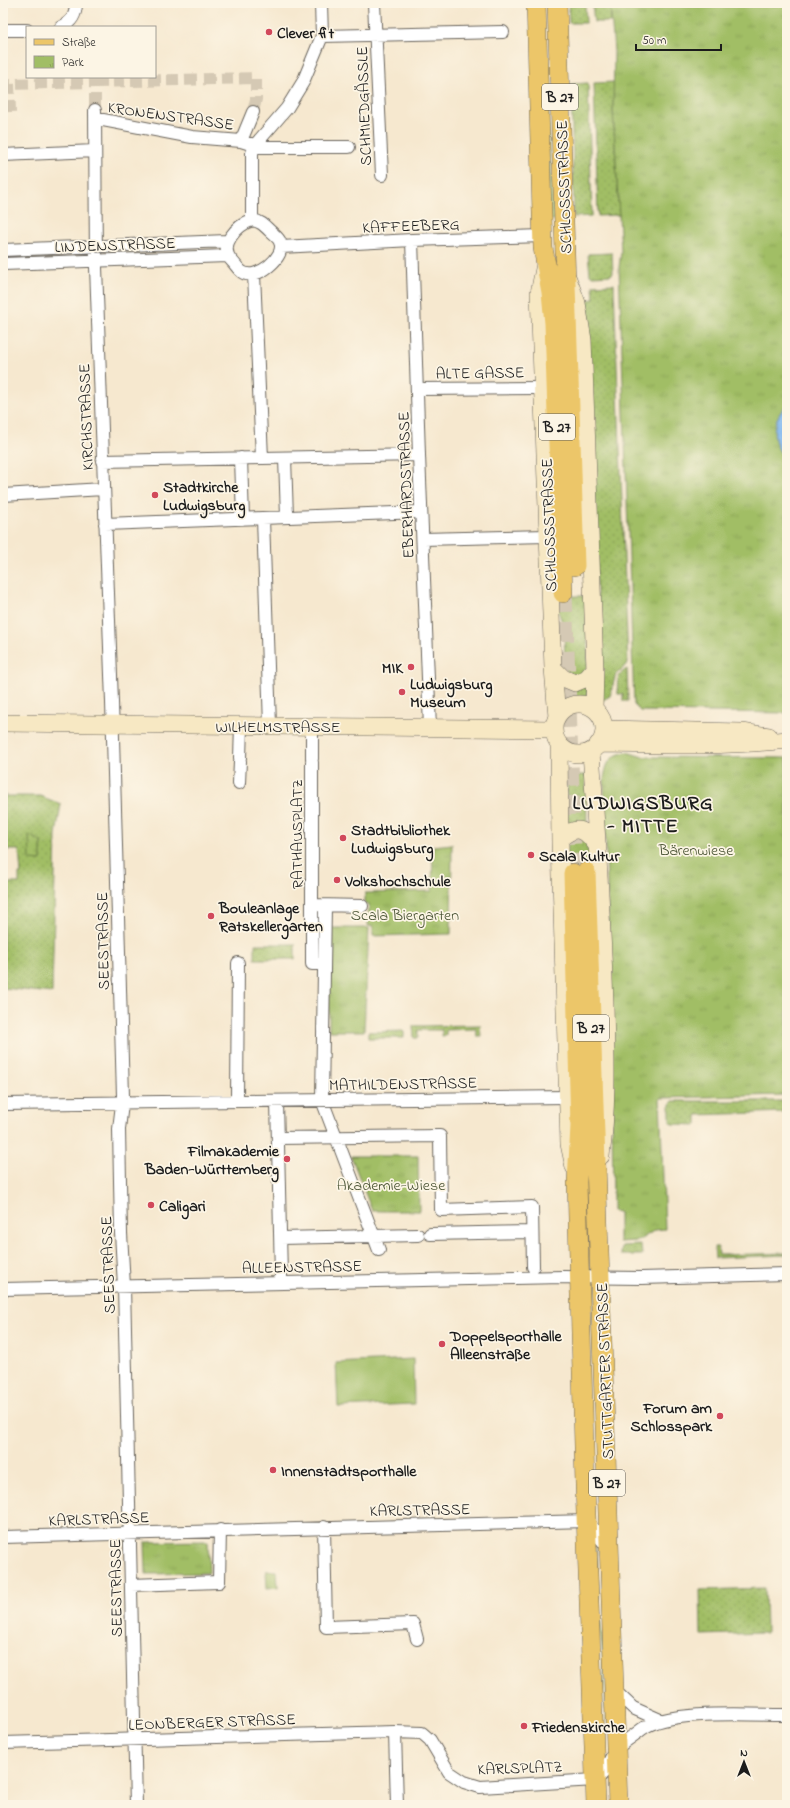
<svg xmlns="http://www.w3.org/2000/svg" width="790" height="1808" font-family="'Indie Flower',sans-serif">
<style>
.grass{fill:url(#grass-dots);stroke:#5e6d40}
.park{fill:url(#park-tufts);stroke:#5e6d40}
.garden{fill:url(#garden-furrows);stroke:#5e6d40}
.pitch{fill:#a1be65;stroke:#5e6d40}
.water{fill:#80b7f0;stroke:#4e6a86}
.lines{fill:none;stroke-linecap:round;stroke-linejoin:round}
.street-tunnel{stroke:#d5c9b4;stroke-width:12;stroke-dasharray:12 6;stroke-linecap:butt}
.primary-tunnel{stroke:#d5c9b4;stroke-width:19;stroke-dasharray:19 10;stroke-linecap:butt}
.street-casing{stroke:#68635b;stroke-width:14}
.secondary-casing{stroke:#68635b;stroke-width:18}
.primary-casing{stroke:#68635b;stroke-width:20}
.street{stroke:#fff;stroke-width:12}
.secondary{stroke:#f7e8c3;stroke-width:17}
.primary{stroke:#ecc669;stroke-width:19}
.poi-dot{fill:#d1495b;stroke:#fcf5e5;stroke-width:1.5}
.labels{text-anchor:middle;stroke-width:3.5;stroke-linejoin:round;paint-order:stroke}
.shield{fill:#fcf5e5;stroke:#5f5d58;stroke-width:1}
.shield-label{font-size:15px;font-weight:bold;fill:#1c1c1c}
.poi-label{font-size:16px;font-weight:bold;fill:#1c1c1c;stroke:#fcf5e5;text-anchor:start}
.street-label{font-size:16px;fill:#1c1c1c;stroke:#fcf5e5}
.park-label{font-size:16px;fill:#4b5536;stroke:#fcf5e5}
.district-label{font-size:20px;font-weight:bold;letter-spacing:1px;fill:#1c1c1c;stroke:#fcf5e5}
</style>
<defs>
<pattern id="grass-dots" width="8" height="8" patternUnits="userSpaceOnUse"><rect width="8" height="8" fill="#a1be65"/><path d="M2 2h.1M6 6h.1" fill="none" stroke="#8aa357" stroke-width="1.8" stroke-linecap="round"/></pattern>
<pattern id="park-tufts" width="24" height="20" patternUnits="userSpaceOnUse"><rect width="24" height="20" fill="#a1be65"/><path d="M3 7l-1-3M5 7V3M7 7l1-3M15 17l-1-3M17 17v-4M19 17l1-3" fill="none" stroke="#8aa357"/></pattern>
<pattern id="garden-furrows" width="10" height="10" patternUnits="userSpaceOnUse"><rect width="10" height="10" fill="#a1be65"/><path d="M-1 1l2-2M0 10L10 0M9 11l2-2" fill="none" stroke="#8aa357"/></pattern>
</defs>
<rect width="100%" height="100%" fill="#fcf5e5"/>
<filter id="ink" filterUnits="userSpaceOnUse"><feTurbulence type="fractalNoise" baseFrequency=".025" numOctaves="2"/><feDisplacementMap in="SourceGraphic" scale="8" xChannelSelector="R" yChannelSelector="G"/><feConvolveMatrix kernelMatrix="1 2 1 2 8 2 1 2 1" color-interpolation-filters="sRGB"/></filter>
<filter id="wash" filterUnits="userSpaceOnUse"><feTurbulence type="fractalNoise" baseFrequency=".012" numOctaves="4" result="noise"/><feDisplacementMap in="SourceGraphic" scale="16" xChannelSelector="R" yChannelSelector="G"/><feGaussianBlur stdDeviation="0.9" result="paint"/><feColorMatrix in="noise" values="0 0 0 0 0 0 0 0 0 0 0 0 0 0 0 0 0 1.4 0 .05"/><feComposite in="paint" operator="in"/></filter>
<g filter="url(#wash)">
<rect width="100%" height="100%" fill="#f6e8cf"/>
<path class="grass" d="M568,3H585L586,23H569Z
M592,3H610L611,22H594Z
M614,82L613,109L619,215L598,216L594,83Z
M588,83L592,216L574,217L571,84Z
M545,87H548L550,153L555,220H549Z
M612,253L613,273L611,275L592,276L590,274L588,254Z
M614,284L628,664L616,674L610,696L601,701L586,300L594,299L593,285Z
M557,596H587L588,667L578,678L565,669L564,629L557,607Z
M627,669L628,701H623V694H618C617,683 616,675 627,669Z
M565,684L587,685L588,690L585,701H567Z
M3,768L4,796H40L61,804L56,835L52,993L3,988V874H6L7,883H19V874H21L19,850H6V860H3Z
M568,775H586L587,826H565Z
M570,838L586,839L594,863L567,873L565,852Z
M255,944H295V959H255Z
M673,1101H787V1112L697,1115V1125L673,1124L670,1122V1104Z
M641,1245L642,1255H621L622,1246Z
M714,1247H718L719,1255L787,1253V1255L715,1258Z
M596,1541L599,1612L605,1651L606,1734L602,1651L597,1613Z
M765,1588L766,1633L701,1635L700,1590Z"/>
<path class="park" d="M610,3H787V713L640,711L634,705L619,267L621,252L613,109L614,51Z
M627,752L643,757L787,758V1095L660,1098L665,1229L655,1230L638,1241L619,1242V1212L613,1211V1206L611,1022L604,782C605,765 609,755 627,752Z
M29,835L41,842V861L30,860Z
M452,844L451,934L373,936V926H368L369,904H365V893L432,891L433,846Z
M329,928H369L364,1031H329Z
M351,1156H418L419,1211H372Z
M208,1541L209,1573L146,1574L145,1542Z
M266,1571H277L278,1587L267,1588Z"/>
<path class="garden" d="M480,1025L481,1036H477L476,1029L446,1030V1036H442V1030H418V1038H414L413,1026Z
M404,1031V1038H368V1032Z"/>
<path class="pitch" d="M413,1359L414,1404L338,1407L336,1363Z"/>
<path class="water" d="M787,405V460C770,444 770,421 787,405Z"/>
</g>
<g filter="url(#ink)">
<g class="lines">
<path class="street-tunnel" d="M95,82L256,78V99L253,112
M10,112L9,84L95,82V110"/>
<path class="primary-tunnel" d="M563,593L573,873"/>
<g class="street-casing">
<path id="street" d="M374,3L382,175
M61,27C72,22 76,15 76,3
M3,30H27
M322,36L503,32
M95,110L96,267L112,702L123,1096L119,1129L121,1233L124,1286L136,1805
M95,120H103L192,137L241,141L260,147H349
M241,141L253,112
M3,155L95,151
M252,220V153L255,145L287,108L303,82L322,36L321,3
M252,220C260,221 264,225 270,231C273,234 279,238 280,242C287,256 256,282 242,272C238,269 235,264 232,261C217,246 237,225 252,220Z
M412,240L419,455L430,728
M281,247L412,240L543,236
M3,250L227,241
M3,264L227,256
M254,274L262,458
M417,389L543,388
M241,458L243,519
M285,458L287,517
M102,461L419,455
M3,495L103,489
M263,518L270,726
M105,524L421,512
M423,539L548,536
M240,758L241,726
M312,759V726
M312,762V964H324
M239,783L240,761
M317,905L362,906
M325,906L322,1100L379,1250
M237,1101L238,963
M277,1101L281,1276
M3,1104L569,1097
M278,1138L440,1136L441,1210L532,1207L533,1267
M430,1234L532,1232
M281,1238L418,1235
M3,1289L563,1277L641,1278L787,1274
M324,1527L326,1627L413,1624L417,1639
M3,1537L587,1521L608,1548
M131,1585L219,1582L220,1530
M613,1689L633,1708L660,1720
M395,1732L397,1805
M3,1743L395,1732L422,1733L430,1740L449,1772L464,1782L480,1787L595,1780C608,1773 607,1761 616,1750C622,1742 634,1736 642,1729C668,1709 753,1715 787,1715"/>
</g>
<g class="secondary-casing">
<path id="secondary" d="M545,264L539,293L553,668L557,717
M568,279L577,303L583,340L595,669L594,709
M553,668L563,678L575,683L587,678L595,669
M554 729a25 25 0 1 1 50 0a25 25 0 1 1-50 0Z
M3,723L553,729
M604,729L742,732L769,736
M598,744C661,745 724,747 787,740
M559,745L560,844L569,1144L574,1167
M591,752C597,836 602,920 605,1004C606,1054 608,1106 601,1156
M560,839C578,823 586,830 598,847"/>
</g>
<g class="primary-casing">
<path id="primary" d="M536,3L543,248L551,292L554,323L563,593
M557,3L575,566
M586,872L618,1805
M573,873L580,1126L577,1182L585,1485L596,1805"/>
</g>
<use href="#street" class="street"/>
<use href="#secondary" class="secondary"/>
<use href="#primary" class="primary"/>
</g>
</g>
<g class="poi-dot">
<circle cx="269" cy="32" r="4"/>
<circle cx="155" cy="495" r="4"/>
<circle cx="411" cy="667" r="4"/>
<circle cx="402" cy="692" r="4"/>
<circle cx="343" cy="838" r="4"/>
<circle cx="531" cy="855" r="4"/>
<circle cx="337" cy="880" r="4"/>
<circle cx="211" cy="916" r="4"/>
<circle cx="287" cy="1159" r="4"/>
<circle cx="151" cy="1205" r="4"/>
<circle cx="442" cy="1344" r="4"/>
<circle cx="720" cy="1416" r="4"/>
<circle cx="273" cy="1470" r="4"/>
<circle cx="524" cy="1726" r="4"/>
</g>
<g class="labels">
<g class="shield">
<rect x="542" y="84" width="36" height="26" rx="3"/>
<rect x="539" y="414" width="36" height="26" rx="3"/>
<rect x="573" y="1015" width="36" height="26" rx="3"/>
<rect x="589" y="1470" width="36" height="26" rx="3"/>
</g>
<g class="shield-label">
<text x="560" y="102">B 27</text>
<text x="557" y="432">B 27</text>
<text x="591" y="1033">B 27</text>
<text x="607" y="1488">B 27</text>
</g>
<g class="poi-label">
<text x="277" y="38">Clever fit</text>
<text x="163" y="492">Stadtkirche<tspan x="163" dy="18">Ludwigsburg</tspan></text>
<text x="403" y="673" text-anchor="end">MIK</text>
<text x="410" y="689">Ludwigsburg<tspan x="410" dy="18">Museum</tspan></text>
<text x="351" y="835">Stadtbibliothek<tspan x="351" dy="18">Ludwigsburg</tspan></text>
<text x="539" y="861">Scala Kultur</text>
<text x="345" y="886">Volkshochschule</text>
<text x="219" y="913">Bouleanlage<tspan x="219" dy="18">Ratskellergarten</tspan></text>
<text x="279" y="1156" text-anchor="end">Filmakademie<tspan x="279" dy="18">Baden-Württemberg</tspan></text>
<text x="159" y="1211">Caligari</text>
<text x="450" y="1341">Doppelsporthalle<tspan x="450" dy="18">Alleenstraße</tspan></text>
<text x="712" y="1413" text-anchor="end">Forum am<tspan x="712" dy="18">Schlosspark</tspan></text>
<text x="281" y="1476">Innenstadtsporthalle</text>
<text x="532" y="1732">Friedenskirche</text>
</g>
<g class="street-label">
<text transform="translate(363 106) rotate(-92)" y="6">SCHMIEDGÄSSLE</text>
<text transform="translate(171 115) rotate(8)" y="6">KRONENSTRASSE</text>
<text transform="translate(563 187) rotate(-92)" y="6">SCHLOSSSTRASSE</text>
<text transform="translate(411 225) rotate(-2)" y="6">KAFFEEBERG</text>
<text transform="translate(115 244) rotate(-2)" y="6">LINDENSTRASSE</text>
<text transform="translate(480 372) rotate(-1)" y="6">ALTE GASSE</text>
<text transform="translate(85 417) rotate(-92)" y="6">KIRCHSTRASSE</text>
<text transform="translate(405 485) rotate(-92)" y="6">EBERHARDSTRASSE</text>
<text transform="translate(548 525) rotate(-92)" y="6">SCHLOSSSTRASSE</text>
<text x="278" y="732">WILHELMSTRASSE</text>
<text transform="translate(296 834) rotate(-90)" y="6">RATHAUSPLATZ</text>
<text transform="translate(102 941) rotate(-91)" y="6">SEESTRASSE</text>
<text transform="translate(403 1083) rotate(-1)" y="6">MATHILDENSTRASSE</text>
<text transform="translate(107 1265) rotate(-92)" y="6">SEESTRASSE</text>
<text transform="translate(302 1266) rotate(-1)" y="6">ALLEENSTRASSE</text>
<text transform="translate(604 1371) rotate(-92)" y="6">STUTTGARTER STRASSE</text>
<text transform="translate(420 1509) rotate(-1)" y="6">KARLSTRASSE</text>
<text transform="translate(99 1518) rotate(-2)" y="6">KARLSTRASSE</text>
<text transform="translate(115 1588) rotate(-91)" y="6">SEESTRASSE</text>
<text transform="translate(212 1721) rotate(-2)" y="6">LEONBERGER STRASSE</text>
<text transform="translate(520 1767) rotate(-2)" y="6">KARLSPLATZ</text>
</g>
<g class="park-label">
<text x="696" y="855">Bärenwiese</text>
<text x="405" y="920">Scala Biergarten</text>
<text x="391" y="1190">Akademie-Wiese</text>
</g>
<g class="district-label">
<text x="643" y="809">LUDWIGSBURG<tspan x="643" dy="23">- MITTE</tspan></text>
</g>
</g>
<rect width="790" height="1808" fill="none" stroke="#fcf5e5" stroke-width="16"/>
<rect x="26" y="26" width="130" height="52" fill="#fcf5e5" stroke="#a29e95"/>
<rect x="34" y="39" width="20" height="6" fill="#ecc669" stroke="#a29e95"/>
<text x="62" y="46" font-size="12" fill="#1c1c1c">Straße</text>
<rect x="34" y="56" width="20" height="12" fill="url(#park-tufts)" stroke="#a29e95"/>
<text x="62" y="66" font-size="12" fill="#1c1c1c">Park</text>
<g transform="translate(744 1762)" stroke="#fcf5e5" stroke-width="3" paint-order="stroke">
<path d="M0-3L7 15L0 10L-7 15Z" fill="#1c1c1c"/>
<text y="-6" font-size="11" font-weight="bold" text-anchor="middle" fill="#1c1c1c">N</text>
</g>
<path d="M636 44v6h85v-6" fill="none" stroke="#1c1c1c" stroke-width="2"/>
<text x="642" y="44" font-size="12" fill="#1c1c1c" stroke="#fcf5e5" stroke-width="3" paint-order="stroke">50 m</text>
</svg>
